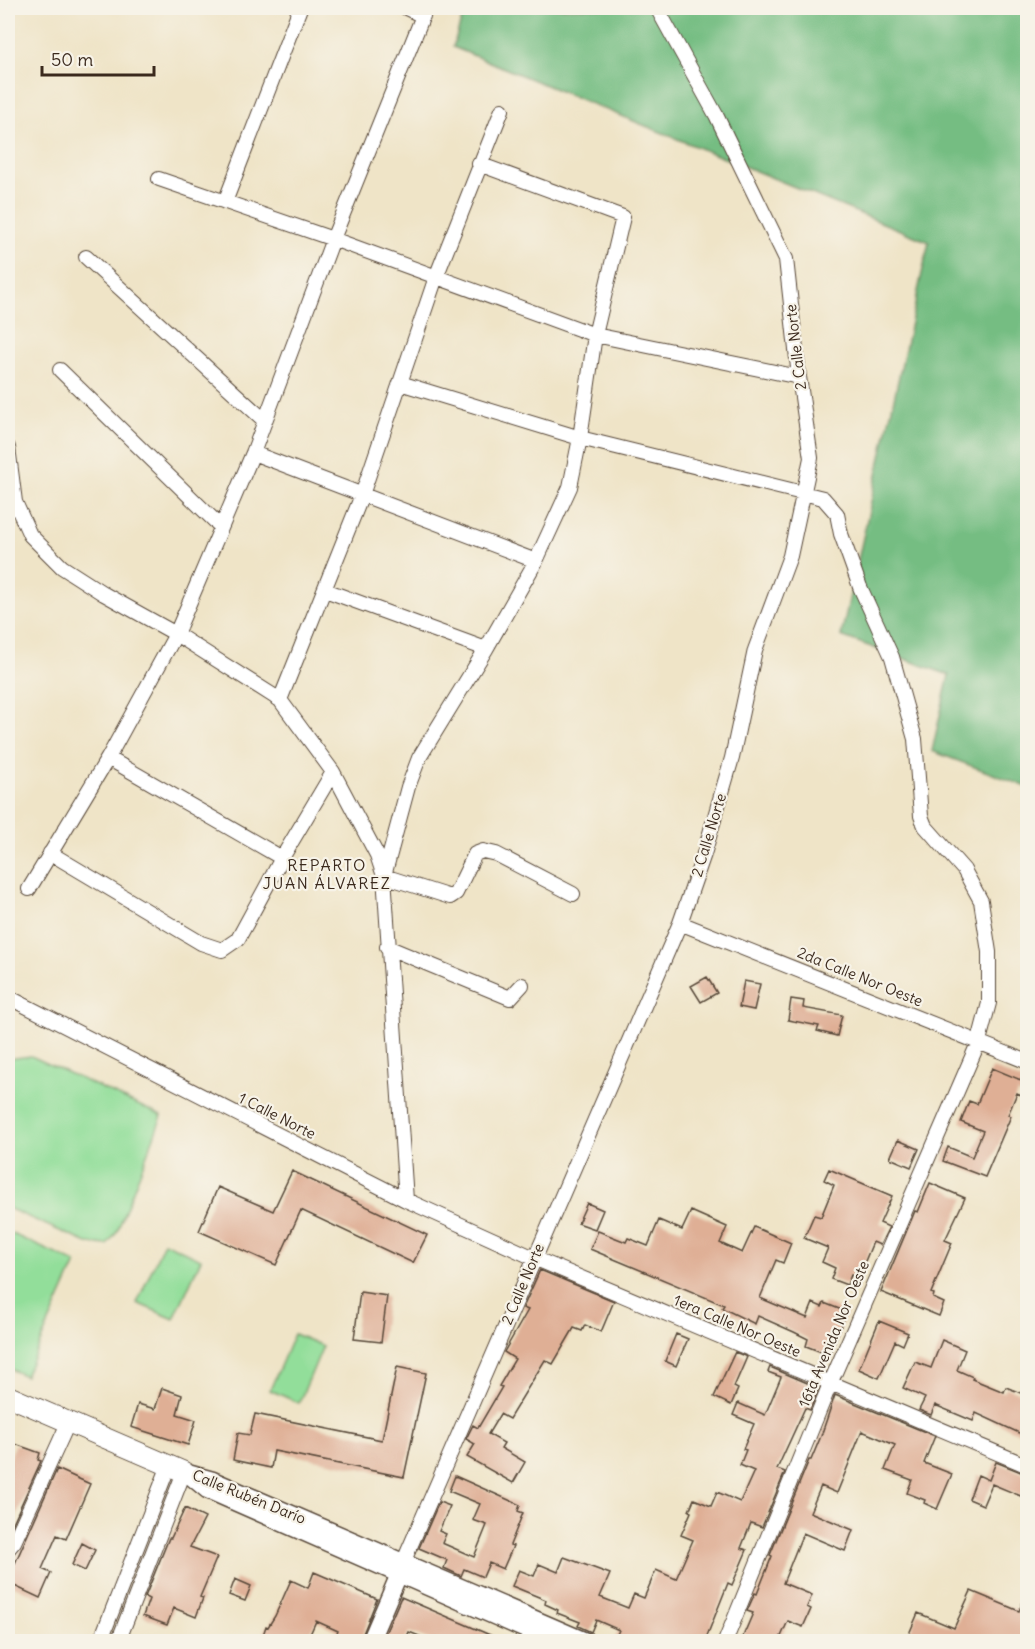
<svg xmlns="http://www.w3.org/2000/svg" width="1035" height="1649" font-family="Delius,sans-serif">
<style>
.green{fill:#92de9a;stroke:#66845c;stroke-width:1.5}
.forest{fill:#75bd82;stroke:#587450;stroke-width:1.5}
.building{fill:#dfaf95}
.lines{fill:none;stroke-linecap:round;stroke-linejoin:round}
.minor-casing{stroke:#564637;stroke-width:16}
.tertiary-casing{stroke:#564637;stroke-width:19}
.secondary-casing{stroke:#564637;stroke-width:22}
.minor{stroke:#fff;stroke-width:14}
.tertiary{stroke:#fff;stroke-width:16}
.secondary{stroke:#fff;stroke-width:20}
.labels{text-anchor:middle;stroke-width:4.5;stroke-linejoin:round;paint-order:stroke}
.street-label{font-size:15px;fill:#3b2a1e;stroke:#f7f3e8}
.neighbourhood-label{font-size:16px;letter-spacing:1.5px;fill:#3b2a1e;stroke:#f7f3e8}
</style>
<rect width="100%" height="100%" fill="#f7f3e8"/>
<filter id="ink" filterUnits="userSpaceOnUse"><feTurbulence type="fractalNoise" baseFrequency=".0167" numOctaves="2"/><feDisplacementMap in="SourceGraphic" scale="12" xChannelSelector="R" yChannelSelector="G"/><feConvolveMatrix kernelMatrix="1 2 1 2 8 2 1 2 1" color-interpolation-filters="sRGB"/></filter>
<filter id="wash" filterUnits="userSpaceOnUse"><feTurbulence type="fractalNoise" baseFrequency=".008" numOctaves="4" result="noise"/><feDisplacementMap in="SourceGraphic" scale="24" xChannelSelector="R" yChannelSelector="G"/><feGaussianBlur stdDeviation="1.35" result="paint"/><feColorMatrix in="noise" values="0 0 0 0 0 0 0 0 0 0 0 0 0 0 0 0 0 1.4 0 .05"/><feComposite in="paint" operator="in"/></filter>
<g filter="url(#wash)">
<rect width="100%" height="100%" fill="#efe4c7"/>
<path class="green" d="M31,1056L162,1116L117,1232L107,1245L87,1243L8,1208V1059Z
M8,1232L76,1263L25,1376L8,1368Z
M164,1242L201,1259L174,1319L137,1303Z
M294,1334L323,1346L299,1403L270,1390Z"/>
<path class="forest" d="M465,8H1027V787L932,751L949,675L841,636L929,242L453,47Z"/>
<g id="blocks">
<path class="building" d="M707,977L717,993L701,1002L691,986Z
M744,981L760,984L754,1010L739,1007Z
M791,999L804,1001L803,1008L842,1015L837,1036L817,1031L819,1026L788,1020Z
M992,1068L1028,1083V1098L1017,1093L1008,1115L1011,1116L985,1177L943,1161L948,1147L972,1157L983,1131L961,1122L969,1101L977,1104Z
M898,1140L919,1149L911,1167L890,1158Z
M829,1169L892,1196L880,1223L889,1227L880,1245L873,1242L858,1278L851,1275L847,1285L831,1279L835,1268L822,1262L828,1248L804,1238L814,1215L821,1217L834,1185L824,1180Z
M292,1171L427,1235L413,1263L301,1210L276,1265L199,1231L218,1187L273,1211Z
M930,1183L965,1198L945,1240L952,1243L931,1293L934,1294L933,1298L944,1303L939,1316L881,1292L915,1211L918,1212Z
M587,1203L603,1210L595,1229L578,1223Z
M691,1211L727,1227L720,1243L742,1253L754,1227L791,1243L783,1263L776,1260L760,1298L807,1318L813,1303L822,1307L824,1303L847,1312L829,1355L806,1346L808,1339L794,1332L758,1316L755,1324L722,1308L724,1305L590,1249L598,1231L626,1242L628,1238L648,1246L659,1220L682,1230Z
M540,1270L614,1301L601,1332L585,1325L582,1331L574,1328L553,1364L545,1360L509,1419L500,1414L488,1434L504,1443L501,1448L525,1462L513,1483L467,1457L475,1444L466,1439L473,1425L478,1428L502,1387L499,1386L515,1359L504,1352L528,1310L523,1308Z
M360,1292L387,1296L381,1342L354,1339Z
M879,1321L908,1333L903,1345L895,1341L879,1378L859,1369Z
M676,1334L688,1339L676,1366L665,1361Z
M942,1340L965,1350L957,1370L973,1377L972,1379L1004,1392L1006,1387L1028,1396V1437L976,1413L973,1421L935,1405L931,1415L919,1410L925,1398L903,1388L915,1362L931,1368Z
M735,1352L747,1357L734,1387L738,1389L731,1405L714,1397Z
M397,1367L426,1373L404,1477L274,1451L271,1468L233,1460L238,1433L250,1435L255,1414L382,1440Z
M770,1367L819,1388L810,1410L805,1408L777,1469L785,1472L762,1527L751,1523L741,1548L747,1550L732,1585L728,1583L705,1641H614L619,1630L596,1620L591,1632L578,1626L580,1622L557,1613L558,1610L545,1604L546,1600L512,1586L519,1570L534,1576L539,1564L558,1572L564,1557L610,1574L600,1597L628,1608L634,1594L644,1598L656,1570L676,1579L693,1540L681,1535L691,1512L689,1511L694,1499L711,1506L717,1492L740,1502L754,1471L740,1465L746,1450L743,1449L754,1424L733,1415L738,1403L765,1415L781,1377L768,1372Z
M162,1388L182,1395L177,1414L196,1420L188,1445L131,1427L138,1404L155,1409Z
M835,1395L935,1436L924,1463L952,1474L937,1509L924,1503L925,1500L907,1493L912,1480L885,1470L895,1445L862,1431L837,1493L821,1486L810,1512L853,1530L845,1551L803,1533L783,1583L812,1595L807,1607L811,1609L803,1627L788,1621L779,1641H741L753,1613L747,1611L755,1593L757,1594L772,1556L770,1555L809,1460H811L821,1436Z
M15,1444L40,1453L38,1460L41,1461L12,1525L8,1522V1465Z
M996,1462L1028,1475V1499L992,1484L983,1505L969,1499L978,1475L989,1480Z
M57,1469L90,1484L66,1539L57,1535L42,1569L51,1573L40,1598L8,1583V1579Z
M455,1476L520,1505L518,1511L523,1513L510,1545L513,1546L503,1569L489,1563L483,1577L464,1569L461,1576L444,1568L447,1560L419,1548L439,1502L450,1506L439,1531L446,1534L442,1543L474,1557L487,1525L473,1520L480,1504L449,1491Z
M185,1508L205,1518L190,1547L217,1557L200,1597L203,1598L196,1617L174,1608L167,1625L143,1616L149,1599L145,1597L169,1538H171Z
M82,1543L95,1550L85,1571L72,1565Z
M314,1572L377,1599L360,1641H334L338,1631L316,1621L307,1641H261L266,1626L268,1627L275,1616L291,1580L308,1588Z
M235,1579L251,1586L245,1601L229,1595Z
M1028,1590V1641H906L918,1613L954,1628L971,1591L1019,1611Z
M401,1597L448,1617L504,1641H432L409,1632L405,1641H382Z"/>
</g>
</g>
<g filter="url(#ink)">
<use href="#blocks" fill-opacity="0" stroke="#564637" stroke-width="1.5"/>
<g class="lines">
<g class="minor-casing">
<path id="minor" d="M406,8L423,16
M479,164L623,217L595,335L580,438L570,487L536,561L486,649L419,758L408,787L384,876L450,897L456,893L475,854L483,851L496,854L573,894
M159,179L333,239L595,335L799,377
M225,202L300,8
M86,257L265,421
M60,370L221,527
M400,383L580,438L823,498L837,514L841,534L860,587L892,657L915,739L921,816L925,826L964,870L981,901L989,952V1003L979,1041L830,1384L725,1642
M8,447L15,502L30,535L62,567L104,594L176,634L280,700L333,772L377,855L384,876L406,1200
M253,453L536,561
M325,590L486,649
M280,700L362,495L436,277L502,110
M108,758L282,858
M50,853L201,943L222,950L238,939L282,858L333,772
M29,889L108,758L176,634L253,453L333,239L426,8
M680,923L1028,1062
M387,947L510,998L522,985
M8,997L406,1200L534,1258L1028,1466
M8,1549L14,1542L69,1421
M403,1563L680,923L704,854L732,758L755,650L790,556L811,458L799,377L786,259L716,115L657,8
M100,1642L169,1465
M118,1642L184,1472"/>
</g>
<g class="tertiary-casing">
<path id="tertiary" d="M184,1472L213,1480L588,1642
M190,1476L207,1490L553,1642
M370,1642L403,1565"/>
</g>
<g class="secondary-casing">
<path id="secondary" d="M8,1396L184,1472"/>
</g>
<use href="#minor" class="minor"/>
<use href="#tertiary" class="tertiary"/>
<use href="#secondary" class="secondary"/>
</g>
</g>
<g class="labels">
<g class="street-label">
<text transform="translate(796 347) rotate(-97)" y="5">2 Calle Norte</text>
<text transform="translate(709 835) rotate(-73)" y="5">2 Calle Norte</text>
<text transform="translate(860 977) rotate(22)" y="5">2da Calle Nor Oeste</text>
<text transform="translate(277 1116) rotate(27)" y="5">1 Calle Norte</text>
<text transform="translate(523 1284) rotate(-67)" y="5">2 Calle Norte</text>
<text transform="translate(737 1326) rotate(23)" y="5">1era Calle Nor Oeste</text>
<text transform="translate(834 1334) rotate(-67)" y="5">16ta Avenida Nor Oeste</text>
<text transform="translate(249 1497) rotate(22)" y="5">Calle Rubén Darío</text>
</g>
<g class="neighbourhood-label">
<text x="327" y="871">REPARTO<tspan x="327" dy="18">JUAN ÁLVAREZ</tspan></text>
</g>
</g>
<rect width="1035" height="1649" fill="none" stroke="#f7f3e8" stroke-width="30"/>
<path d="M42 66v9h112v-9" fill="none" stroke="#3b2a1e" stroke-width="3"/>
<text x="51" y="66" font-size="18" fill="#3b2a1e" stroke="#f7f3e8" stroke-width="4.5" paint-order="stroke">50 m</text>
</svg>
